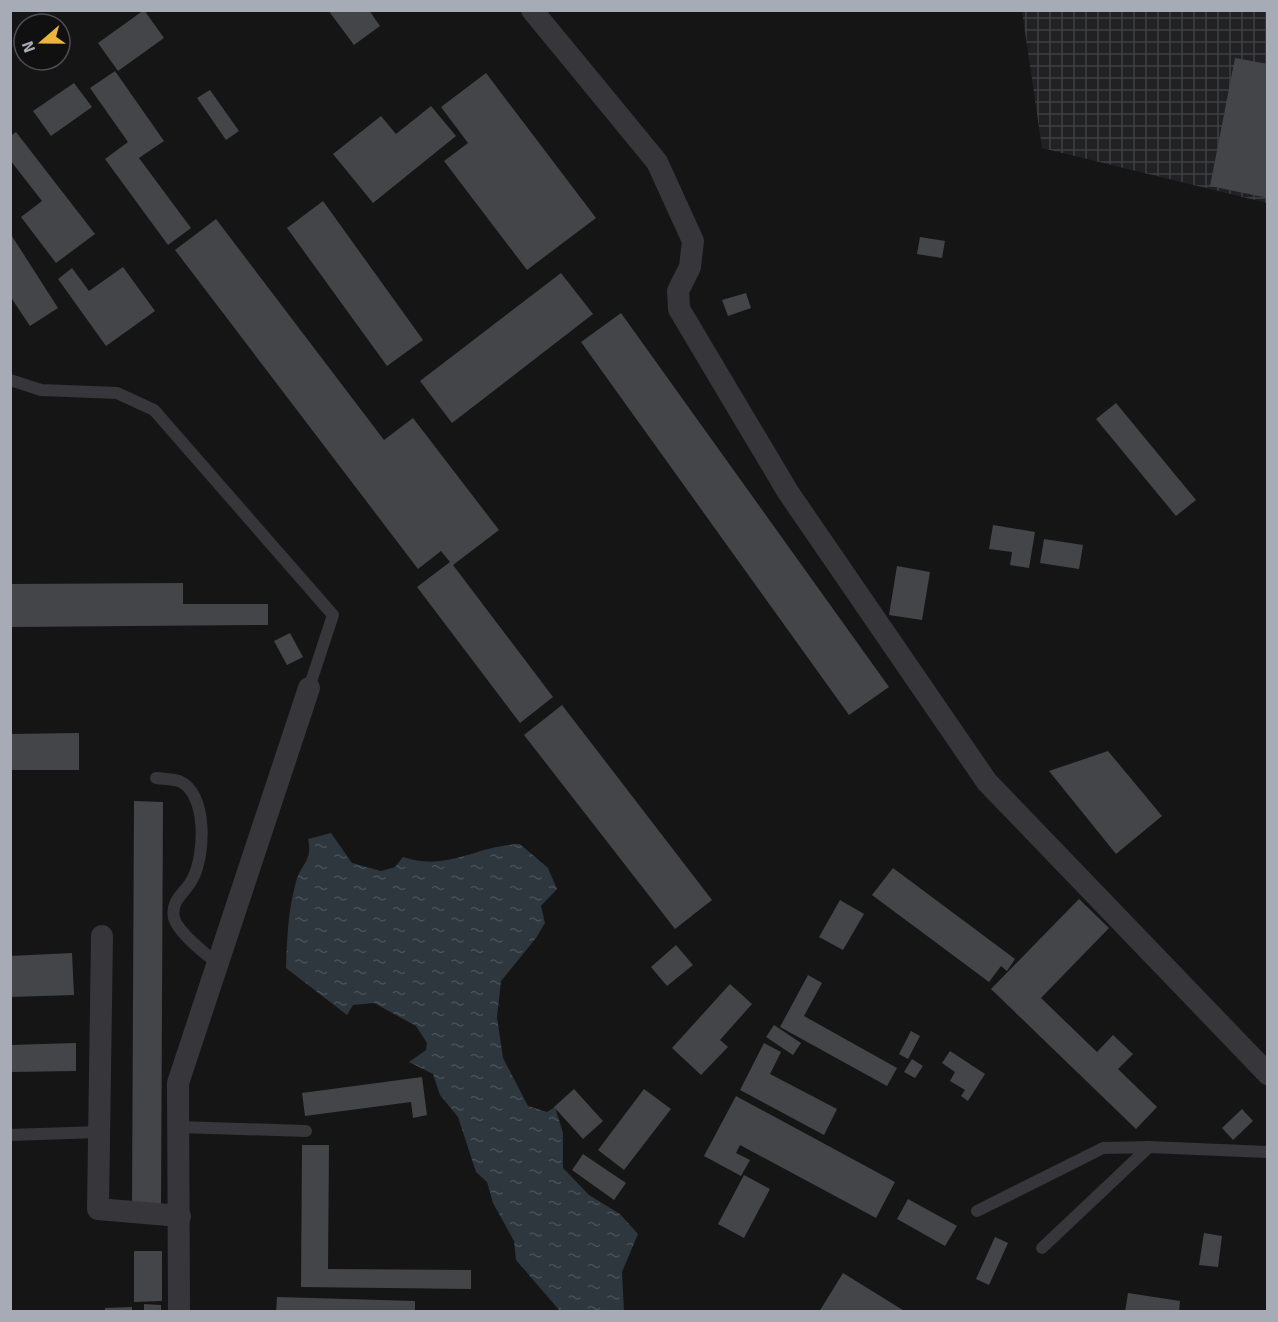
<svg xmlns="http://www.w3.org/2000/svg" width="1278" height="1322" font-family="Signika,sans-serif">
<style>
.industrial{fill:url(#industrial-grid)}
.water{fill:url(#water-ripples)}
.building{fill:#444549}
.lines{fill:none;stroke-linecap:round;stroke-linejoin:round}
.service{stroke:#36363b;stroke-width:12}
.minor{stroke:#36363b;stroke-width:22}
</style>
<defs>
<pattern id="industrial-grid" width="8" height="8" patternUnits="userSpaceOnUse" patternTransform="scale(1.5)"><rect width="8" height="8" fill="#212123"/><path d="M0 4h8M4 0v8" fill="none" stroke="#3e3f41"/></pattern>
<pattern id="water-ripples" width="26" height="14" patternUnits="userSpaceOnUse" patternTransform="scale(1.5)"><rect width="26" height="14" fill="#2e373e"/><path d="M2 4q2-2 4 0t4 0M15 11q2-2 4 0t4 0" fill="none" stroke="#495158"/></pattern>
</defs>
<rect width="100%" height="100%" fill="#151516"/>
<path class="industrial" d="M1022,11H1267V203L1042,148Z"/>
<path class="water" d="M331,833L352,863L381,871L395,867L403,857C447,872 477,845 520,844L548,868L557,889L541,906L545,923L536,938L501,981L497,1017L503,1058L528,1106L547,1112L555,1107L563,1133V1168L589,1195L620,1214L638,1234L622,1272L624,1311H560L516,1260L514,1241L493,1203L487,1182L476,1172L458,1117L440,1095L433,1074L409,1062L426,1050L427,1043L416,1026L374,1003L353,1005L347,1015L286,968C287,939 288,910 296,882C301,863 313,862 308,839Z"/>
<path class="building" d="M144,10L164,38L118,71L98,43Z
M328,10H369L380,26L354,45Z
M1235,58L1268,64V198L1210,186Z
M115,71L164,141L139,158L191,228L168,245L105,159L128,142L90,88Z
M486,73L596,218L527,270L444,161L468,143L441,107Z
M74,83L92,107L51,136L33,111Z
M210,90L239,131L226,140L197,98Z
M431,106L456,136L373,203L333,154L381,116L396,134Z
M16,132L95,234L56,263L21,217L42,201L10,160V136Z
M323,201L423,340L387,366L287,228Z
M216,219L384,440L413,418L499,530L453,565L553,697L520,723L417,587L450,562L441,551L418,569L175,250Z
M10,233L58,308L30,326L10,296Z
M920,237L945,241L942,258L917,254Z
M123,267L155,311L106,346L58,279L72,268L89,291Z
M561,273L593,314L452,423L420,381Z
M746,293L751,308L728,316L722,300Z
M621,313L889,687L849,715L581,342Z
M1116,403L1196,500L1176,516L1096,419Z
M993,525L1035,532L1029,568L1010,565L1012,552L989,549Z
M1044,539L1083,545L1079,569L1040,563Z
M897,566L930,572L922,620L889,615Z
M183,583V604H268V625L10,627V584Z
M290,633L303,657L287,665L274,641Z
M562,705L712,900L675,929L524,735Z
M79,733V770H10V734Z
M1108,751L1162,816L1116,854L1049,771Z
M134,801L163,802L161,1207H132Z
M893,868L1015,959L1007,971L1001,966L989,982L872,895Z
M1079,899L1109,928L1041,998L1097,1052L1113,1035L1133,1054L1118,1069L1157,1107L1136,1129L991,989Z
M840,900L864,914L843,950L819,937Z
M676,945L693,965L667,986L651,967Z
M72,953L74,995L10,997V956Z
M808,975L822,983L804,1016L897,1068L887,1086L780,1027Z
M730,984L752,1004L720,1040L728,1047L701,1075L672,1048Z
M774,1025L801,1043L793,1055L766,1037Z
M911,1031L920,1036L908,1059L899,1054Z
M76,1043V1071L10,1072V1045Z
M764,1043L781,1052L770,1074L837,1109L824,1135L740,1090Z
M950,1051L985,1074L968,1101L961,1096L965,1090L950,1081L955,1072L942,1063Z
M912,1059L923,1066L915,1078L904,1072Z
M422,1077L427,1115L413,1118L411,1102L305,1116L302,1093Z
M574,1089L603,1121L583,1139L554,1107Z
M644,1089L671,1109L624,1170L598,1150Z
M736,1096L895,1182L876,1218L740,1145L736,1153L750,1160L741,1176L704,1156Z
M1242,1109L1253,1121L1233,1140L1222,1128Z
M302,1145H329L328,1269L471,1270V1289L301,1287Z
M583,1154L626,1183L614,1200L572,1170Z
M744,1175L770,1189L744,1238L718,1224Z
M908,1199L957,1226L945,1246L897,1219Z
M1204,1233L1222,1236L1218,1267L1199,1265Z
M995,1237L1008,1243L989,1285L976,1279Z
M134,1251H162V1301L134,1302Z
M843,1273L906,1312H819Z
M1128,1293L1180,1301L1179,1312H1125Z
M277,1297L415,1301V1312H276Z
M144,1304L161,1305V1312H144Z
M132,1307V1312H105V1308Z"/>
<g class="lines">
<path class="service" d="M10,380L41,390L117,393L154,410L333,615L309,688
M156,778C163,779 172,779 179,781C208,793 205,855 193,878C187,892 170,899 174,918C178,933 206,954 218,964
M179,1127L306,1131
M10,1135L99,1132
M977,1211L1103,1148L1149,1147L1268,1152
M1042,1248L1149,1147"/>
<path class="minor" d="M532,10L657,162L693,241L690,267L678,291L679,309L788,492L987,782L1268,1074
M102,936L98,1209L180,1216
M179,1312L178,1083L309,688"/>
</g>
<rect width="1278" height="1322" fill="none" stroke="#a7abb6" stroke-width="24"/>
<g transform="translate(42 42) rotate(250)"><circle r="28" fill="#101011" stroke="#4c4e53" stroke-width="1.5"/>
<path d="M0-4.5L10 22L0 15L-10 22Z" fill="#eab539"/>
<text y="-9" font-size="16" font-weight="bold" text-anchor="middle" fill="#a7abb6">N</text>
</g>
</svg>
